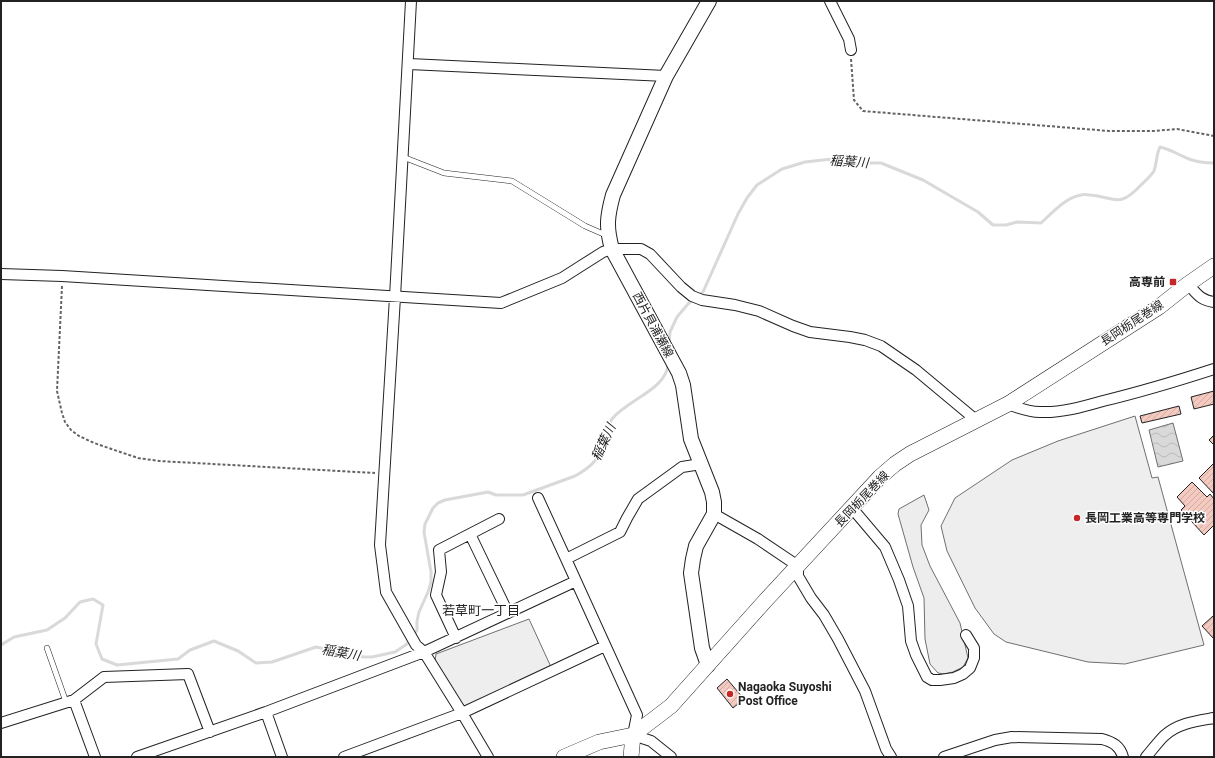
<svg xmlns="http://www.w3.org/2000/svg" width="1215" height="758" font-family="Roboto,'Noto Sans JP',sans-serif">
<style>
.green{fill:#eee;stroke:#6f6f6f}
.parking{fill:#ededed;stroke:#6f6f6f}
.water{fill:url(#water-waves);stroke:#6f6f6f}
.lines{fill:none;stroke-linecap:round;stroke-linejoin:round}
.stream{stroke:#d9d9d9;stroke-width:3}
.building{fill:url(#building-hatch);stroke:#222}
.service-casing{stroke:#222;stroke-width:6}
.minor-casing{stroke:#222;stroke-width:12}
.secondary-casing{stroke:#222;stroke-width:16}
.primary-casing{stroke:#222;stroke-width:16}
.path{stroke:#646464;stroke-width:2;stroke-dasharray:3 2;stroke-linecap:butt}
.service{stroke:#fff;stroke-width:5}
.minor{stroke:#fff;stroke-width:10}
.secondary{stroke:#fff;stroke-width:14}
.primary{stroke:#fff;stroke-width:15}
.poi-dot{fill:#c62828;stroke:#fff;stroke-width:1.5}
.labels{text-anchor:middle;stroke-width:3;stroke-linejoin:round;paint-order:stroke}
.poi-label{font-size:12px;font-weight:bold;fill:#222;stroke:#fff;text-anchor:start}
.street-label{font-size:12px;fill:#222;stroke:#fff}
.water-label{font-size:13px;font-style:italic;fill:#222;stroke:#fff}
.neighbourhood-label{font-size:13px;fill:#222;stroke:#fff}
</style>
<defs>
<pattern id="water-waves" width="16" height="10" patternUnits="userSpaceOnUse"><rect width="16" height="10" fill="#d9d9d9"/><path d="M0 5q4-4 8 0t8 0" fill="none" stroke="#bababa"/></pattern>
<pattern id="building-hatch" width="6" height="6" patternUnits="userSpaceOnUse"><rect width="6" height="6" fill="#f3c9c0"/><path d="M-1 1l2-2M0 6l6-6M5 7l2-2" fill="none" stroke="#d0aca5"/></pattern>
</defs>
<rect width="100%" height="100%" fill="#fff"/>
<path class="green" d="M1135,416L1152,478L1158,477L1204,645L1125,664L1088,662L1006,642L994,634L975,608L947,551L941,526L955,498L1012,460L1058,441Z
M529,619L551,667L464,707L435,661L436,654Z"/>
<path class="parking" d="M924,495L929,510L921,525L922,545L930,566L960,623L968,658L963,667L953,672L944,674L938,673L930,664L925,639L924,598L913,567L898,514L899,509Z"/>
<path class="water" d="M1173,423L1183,461L1158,467L1149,430Z"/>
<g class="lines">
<path class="stream" d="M669,344L670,332L677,317L688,304L703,292L738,214L747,198L757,185L782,169L805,162L832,159L851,163H881L923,180L978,212L993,225H1006L1017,222L1041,223C1053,212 1065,198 1081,195C1084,194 1087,195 1090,195C1115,197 1118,209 1140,186C1144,182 1151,176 1154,171C1157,163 1156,155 1160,147C1170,149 1179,155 1189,159C1197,162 1205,163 1214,163
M414,635L417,630V621L419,612L428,592L431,582V572L424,532L425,524L433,508L438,503L445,500L488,492L496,495H523L575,476C593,466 599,459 605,439C607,432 608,425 612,419C627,400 667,389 668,364
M1,645L14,637L47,630L65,618L80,602L93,599L103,605L96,644L102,659L117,665L178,659L190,650L214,641L238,651L256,663L272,662L316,647L364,657H372L395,652L407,644L410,639"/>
</g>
<path class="building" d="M1214,391V404L1194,409L1191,397Z
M1179,406L1181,414L1142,423L1140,416Z
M1214,435V445L1209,440Z
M1213,464L1214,465V494L1199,478Z
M1192,482L1207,497L1210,494L1214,499V525L1204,535L1181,510L1185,506L1177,497Z
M1213,616L1214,617V639L1202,626Z
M727,679L744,699L733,708L717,688Z"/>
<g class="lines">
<g class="service-casing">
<path id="service" d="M403,157L444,173L512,181L585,226L608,236
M47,648L66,702"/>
</g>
<g class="minor-casing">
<path id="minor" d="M411,1L395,297L380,545L386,592L416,645L424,652L462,713L488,757
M830,1L849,39L851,50
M409,64L666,76
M1,274L62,276L501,303L562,278L584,264L603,252L612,249H641L650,254L681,287L692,296L702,300L735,305L759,311L793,326L810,332L850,337L865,340L881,346L916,370L976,420
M1188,284C1197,294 1200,300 1214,302
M1008,404C1018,408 1029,412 1040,412C1061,413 1082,407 1103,401C1140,392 1177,381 1214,369
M538,498L566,559
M852,508L885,547L899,580L908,606L911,641L916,655L927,677L932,680H940L954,678L963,674L970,668L974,658V648L966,635
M714,514L758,539L798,566V576L811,598L824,615L838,639L865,691L886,749L891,757
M470,534L508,613
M576,581L566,559L620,532L627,518L638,499L682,467L701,464
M456,638L436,595L441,572L439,550L499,519
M74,700L95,757
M266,712L282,757
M1,723L74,700L104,677L188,674L210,732
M137,757L266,712L424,652L576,581L637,715L633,735L651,741L671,757
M344,757L462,713L605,646
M944,757L995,740L1012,737L1102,739C1113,742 1120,746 1123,757
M1146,757C1152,750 1158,742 1164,736C1178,723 1197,721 1214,718"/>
</g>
<g class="secondary-casing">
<path id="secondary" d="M708,665L702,648L691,573L693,559L696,546L714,514V502L712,492L691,439L683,385L679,373L612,249C606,227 607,217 613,195L666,76L709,1"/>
</g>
<g class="primary-casing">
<path id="primary" d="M564,757L599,742L633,735
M631,757L633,735L671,706L765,601L880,477L895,464L910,454L1008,404L1159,307L1188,284L1214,266"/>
</g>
<path class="path" d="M851,59L854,100L863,111L1109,131H1154L1177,129L1214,136
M62,286L57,391L62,413L65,422L71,430L79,436L94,443L138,458L159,461L375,473"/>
<use href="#service" class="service"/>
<use href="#minor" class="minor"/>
<use href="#secondary" class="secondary"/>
<use href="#primary" class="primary"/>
</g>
<g class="poi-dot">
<rect x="1169" y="278" width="8" height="8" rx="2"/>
<circle cx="1077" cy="518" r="4"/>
<circle cx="730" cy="694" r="4"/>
</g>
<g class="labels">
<g class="poi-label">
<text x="1165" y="286" text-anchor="end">高専前</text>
<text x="1085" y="522">長岡工業高等専門学校</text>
<text x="738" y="691">Nagaoka Suyoshi<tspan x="738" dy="14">Post Office</tspan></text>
</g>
<g class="street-label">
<text transform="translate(1132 323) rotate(-33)" y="4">長岡栃尾巻線</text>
<text transform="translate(653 325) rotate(62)" y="4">西片貝浦瀬線</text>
<text transform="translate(862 499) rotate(-46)" y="4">長岡栃尾巻線</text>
</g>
<g class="water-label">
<text transform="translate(849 161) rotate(4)" y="5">稲葉川</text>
<text transform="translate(603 442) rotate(-65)" y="5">稲葉川</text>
<text transform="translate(341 652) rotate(10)" y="5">稲葉川</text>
</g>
<g class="neighbourhood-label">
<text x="481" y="615">若草町一丁目</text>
</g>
</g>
<rect width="1215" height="758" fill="none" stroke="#222222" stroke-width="4"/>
</svg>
